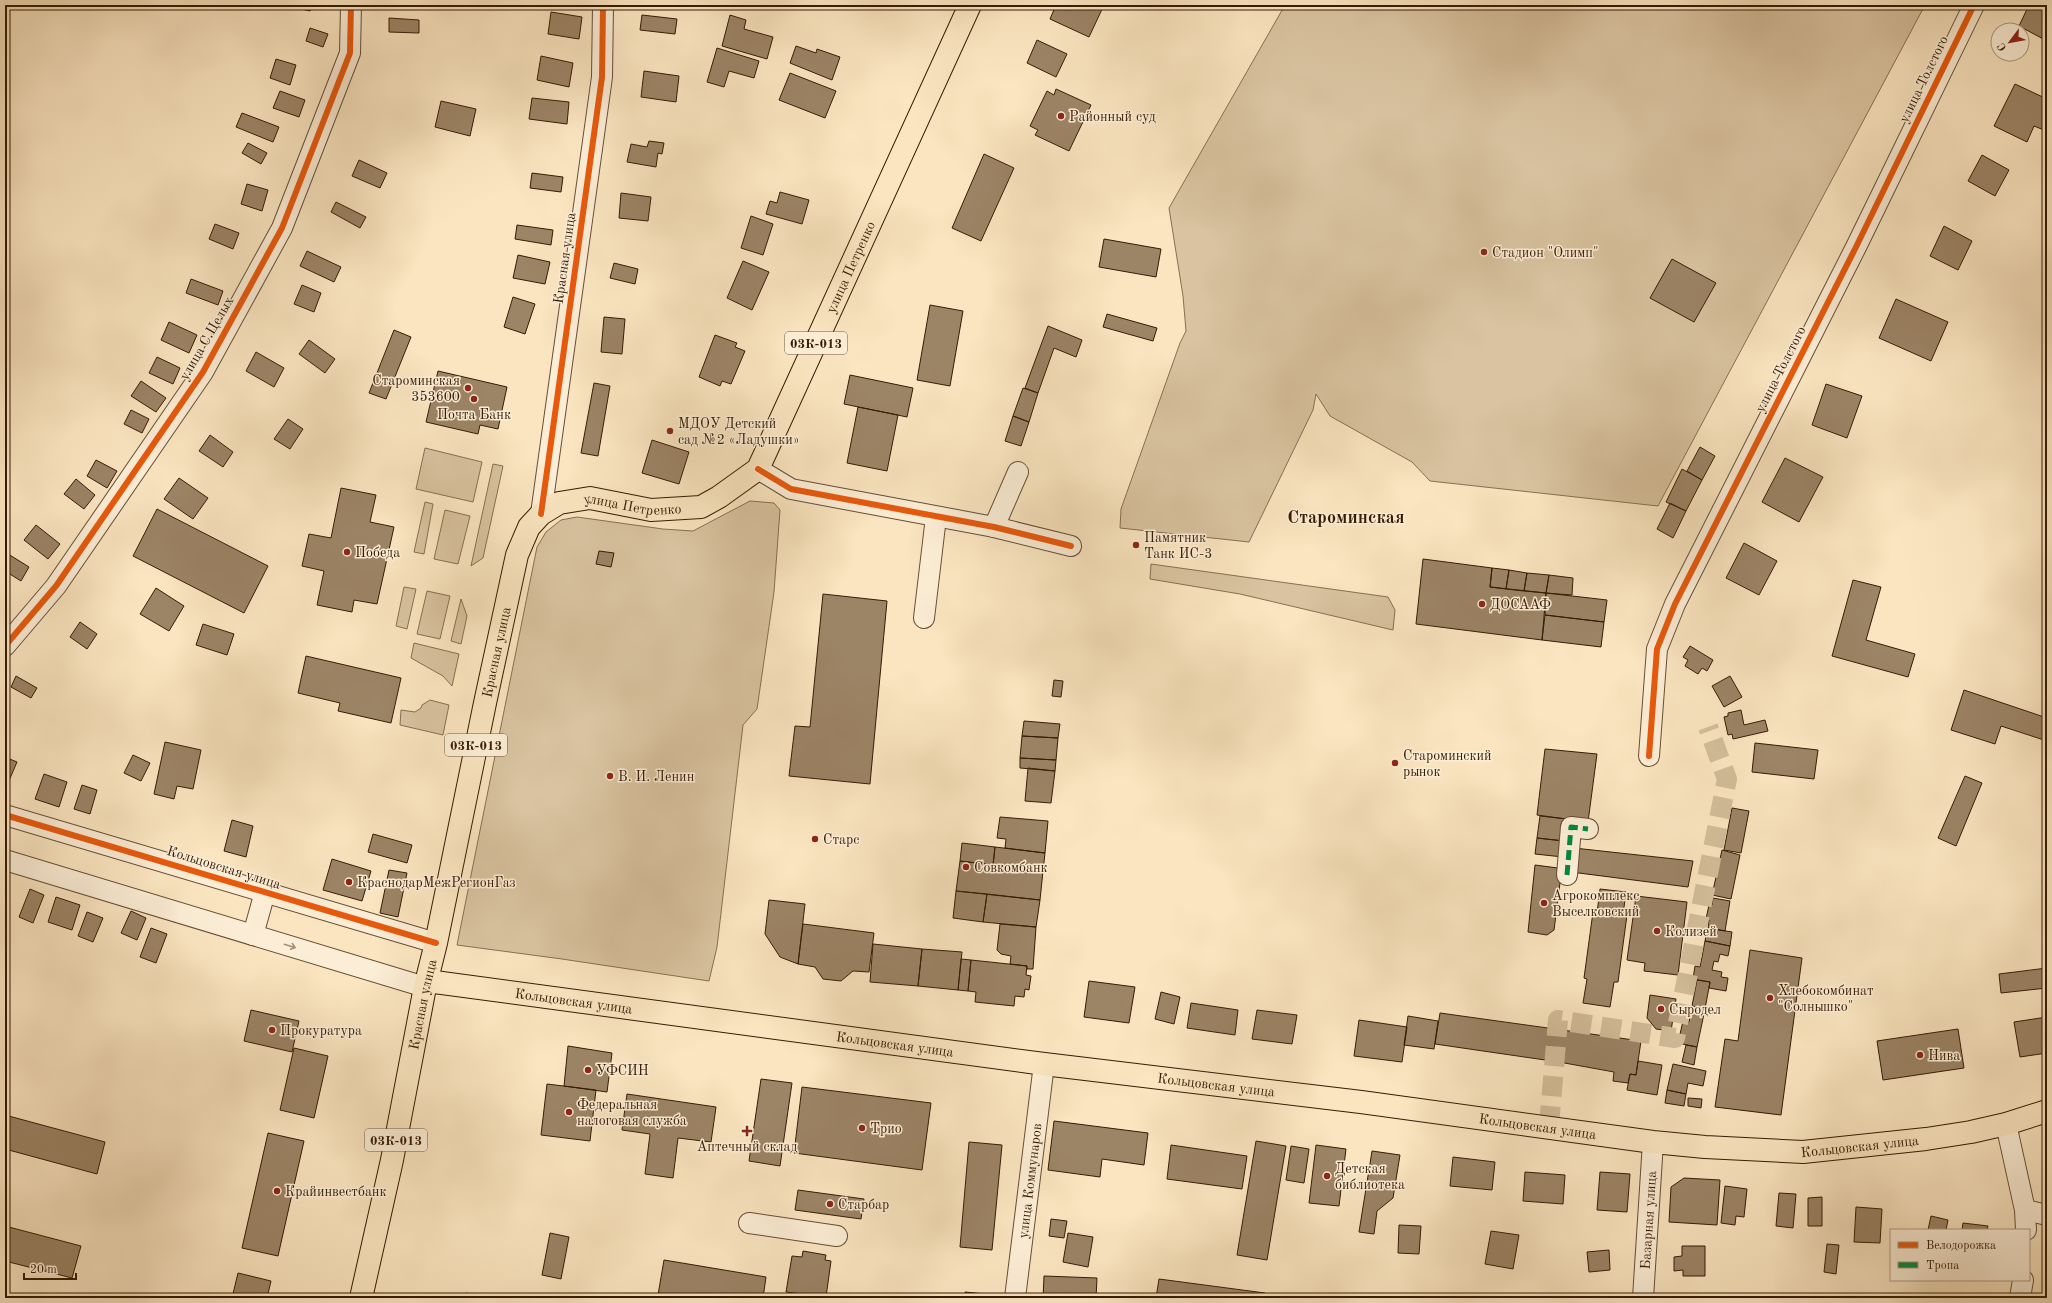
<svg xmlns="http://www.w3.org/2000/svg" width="2052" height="1303" font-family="'Old Standard TT',serif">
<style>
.green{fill:#d9c3a0;stroke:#886f52}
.building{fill:#9c8466;stroke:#361b04}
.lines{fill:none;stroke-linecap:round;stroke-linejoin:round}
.minor-tunnel{stroke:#d3bd9a;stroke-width:20;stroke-dasharray:20 10;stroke-linecap:butt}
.minor-casing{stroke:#674e33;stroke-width:22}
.major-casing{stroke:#361b04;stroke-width:24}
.minor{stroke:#fceed6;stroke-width:20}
.major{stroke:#fae5c0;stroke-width:22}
.quiet{stroke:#00873e;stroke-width:5;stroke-dasharray:10 5;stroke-linecap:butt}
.cycleway-casing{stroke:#fceed6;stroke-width:8}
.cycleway{stroke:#e8590c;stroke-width:6}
.oneway{stroke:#a38f78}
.poi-dot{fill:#8f2418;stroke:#fceed6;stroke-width:1.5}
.labels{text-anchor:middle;stroke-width:3;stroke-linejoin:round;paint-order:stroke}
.shield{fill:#fceed6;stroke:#715a43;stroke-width:1}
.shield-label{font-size:13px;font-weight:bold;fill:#361b04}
.street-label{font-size:14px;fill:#361b04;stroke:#fceed6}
.poi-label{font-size:14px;fill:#361b04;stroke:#fceed6;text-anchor:start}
.district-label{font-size:18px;font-weight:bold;fill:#361b04;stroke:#fceed6}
</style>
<rect width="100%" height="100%" fill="#fae5c0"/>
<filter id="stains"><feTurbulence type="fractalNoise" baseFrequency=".005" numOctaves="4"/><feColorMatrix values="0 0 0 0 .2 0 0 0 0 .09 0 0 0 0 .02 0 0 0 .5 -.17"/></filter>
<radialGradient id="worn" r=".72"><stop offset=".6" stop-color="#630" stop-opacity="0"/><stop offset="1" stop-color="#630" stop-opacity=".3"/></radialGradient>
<path class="green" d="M1285,5H1925L1658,506L1430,481L1412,462L1330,416L1316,394L1313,410L1249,542L1120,528L1121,509L1180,343L1186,331L1183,296L1169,208Z
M425,448L482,462L473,502L416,489Z
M493,464L503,466L483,558L471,566Z
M750,501L774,503L780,510L774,592L757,709L743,725L717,947L709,981L562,959L457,945L537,547L546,532L561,520L577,517L663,529L693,531Z
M425,502L433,504L424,554L414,552Z
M445,510L470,516L458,564L434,559Z
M1151,564L1388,597L1395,610L1393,630L1240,594L1150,579Z
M404,587L416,589L407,629L396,626Z
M427,591L450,596L440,639L417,634Z
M461,599L467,616L461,644L451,641Z
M414,643L459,654L452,686L443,676L411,658Z
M430,700L449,705L443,735L400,725L401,710L415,712L421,708L422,705Z"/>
<path class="building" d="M285,5H312L310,11Z
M1056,5H1104L1089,37L1050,19Z
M2029,5H2047V41L2019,26Z
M551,12L582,17L579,39L548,34Z
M642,15L677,19L675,34L640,30Z
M730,15L746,20L744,29L773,37L767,59L722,46Z
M389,18L419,20V33L389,32Z
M310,28L328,34L323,47L306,41Z
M1037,40L1067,54L1056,77L1027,63Z
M796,46L816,53L817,49L840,57L832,80L790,63Z
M717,48L759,61L754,78L729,71L724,87L707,82Z
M541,56L573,63L569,87L537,80Z
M276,59L296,65L290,85L270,78Z
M644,71L679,76L676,102L641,97Z
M790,73L836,91L825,118L779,100Z
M2015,84L2047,99V124L2044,130L2034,126L2027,142L1994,126Z
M1056,89L1091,105L1069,151L1035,135L1038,130L1030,126L1047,91L1054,95Z
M280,91L305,100L299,117L273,108Z
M532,98L569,102L567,124L529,119Z
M441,101L476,109L470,136L435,127Z
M242,113L279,127L273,142L236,127Z
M649,141L664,143L662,154L658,153L656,167L627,162L631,144L647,147Z
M248,143L267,153L261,164L242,153Z
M984,154L1014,168L981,241L952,228Z
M1982,155L2009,170L1995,196L1968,181Z
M359,160L387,173L380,188L352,176Z
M532,173L563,177L561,192L530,188Z
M247,184L268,190L262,211L241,204Z
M780,192L809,200L802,224L766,214L770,201L777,203Z
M621,193L651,197L648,221L619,218Z
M336,202L366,217L360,228L331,212Z
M751,216L773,224L763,255L741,248Z
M215,224L239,233L233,249L209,239Z
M517,225L553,230L551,245L515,239Z
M1944,226L1972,241L1958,270L1930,256Z
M1104,239L1161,249L1156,277L1099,267Z
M307,251L341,267L334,282L300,266Z
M518,255L550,262L545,284L513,278Z
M1672,259L1716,283L1694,322L1650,298Z
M743,261L769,272L752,310L727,298Z
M614,263L638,269L635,284L610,278Z
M191,279L223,291L218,305L186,293Z
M302,285L321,293L314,312L294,304Z
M513,297L535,304L525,334L504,327Z
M1896,299L1948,322L1931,361L1879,338Z
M930,305L963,311L950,386L917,380Z
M1107,314L1157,328L1153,341L1103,327Z
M604,317L625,319L622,354L601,352Z
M169,322L197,335L189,353L161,340Z
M1048,326L1082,340L1076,357L1054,348L1038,393L1025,388Z
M394,330L411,337L386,399L369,393Z
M715,335L737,343L735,347L745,351L731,384L722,381L720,386L699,377Z
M309,340L335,359L325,373L299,354Z
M256,352L284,368L274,387L246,371Z
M157,357L180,368L173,384L149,373Z
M438,371L507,387L498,429L480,425L478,434L426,422Z
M850,375L913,388L907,417L844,404Z
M141,381L166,398L156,412L131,396Z
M594,383L610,386L598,456L581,453Z
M1826,384L1862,396L1847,438L1812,425Z
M1023,388L1038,393L1029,422L1013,416Z
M858,407L898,415L887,471L847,463Z
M131,410L149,419L142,433L124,424Z
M1013,416L1029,422L1021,446L1005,441Z
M288,419L303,429L290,449L274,439Z
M210,435L233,452L223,467L199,451Z
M652,440L689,452L679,484L642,473Z
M1700,447L1715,456L1702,480L1687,471Z
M1785,458L1823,477L1799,522L1762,502Z
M96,460L117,471L107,488L87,476Z
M1682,469L1702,480L1686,511L1666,502Z
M179,478L208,498L193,519L164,499Z
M76,479L95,495L84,509L64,494Z
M341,488L376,495L370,522L394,527L377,604L354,600L352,612L317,605L324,571L302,566L309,534L331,538Z
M1670,503L1686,511L1673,538L1657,529Z
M157,509L268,566L244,613L133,556Z
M36,525L60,544L48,559L24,540Z
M1744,543L1777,561L1759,595L1726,578Z
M599,551L614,553L611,567L596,564Z
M5,552L29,567L21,581L5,571Z
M1423,559L1492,568L1490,587L1546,593L1542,640L1416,624Z
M1492,568L1509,570L1506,589L1490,587Z
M1509,570L1527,573L1524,591L1506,589Z
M1527,573L1549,575L1546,593L1524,591Z
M1549,575L1573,578L1572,595L1546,593Z
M1853,580L1881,587L1866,640L1915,654L1908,677L1832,656Z
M156,588L184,606L169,631L140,614Z
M1546,593L1607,600L1604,622L1545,615Z
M823,594L887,601L870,784L789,776L795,726L810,727Z
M1545,615L1604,622L1601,647L1542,640Z
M80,622L97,634L87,649L70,637Z
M203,624L234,634L227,655L196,645Z
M1690,646L1713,660L1707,671L1702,668L1698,674L1685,666L1688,660L1683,657Z
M306,656L401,678L391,723L338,711L340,703L298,693Z
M16,676L37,688L31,698L11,687Z
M1730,676L1742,697L1724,707L1712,686Z
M1054,680L1063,681L1061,697L1052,696Z
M1964,690L2047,718V741L2001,726L1995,744L1951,730Z
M1741,710L1744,725L1765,720L1768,731L1733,739L1732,734L1728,735L1724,717L1728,716V713Z
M1024,721L1060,724L1058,738L1022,736Z
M1022,736L1058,738L1056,760L1020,758Z
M165,742L201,750L193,789L177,786L174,799L154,794Z
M1755,743L1818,750L1814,779L1752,772Z
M1545,749L1597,754L1588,822L1537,815Z
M133,755L150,763L141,781L124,773Z
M5,757L17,762L5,790Z
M1020,758L1056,760L1055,771L1020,768Z
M1028,768L1055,771L1051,803L1025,801Z
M44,774L67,782L59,807L35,799Z
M1965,776L1982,783L1956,846L1938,838Z
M82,785L97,790L90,814L74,809Z
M1732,808L1749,811L1741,853L1724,850Z
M1540,816L1567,819L1564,841L1537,838Z
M1000,817L1048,821L1045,853L1005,848L1006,839L997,838Z
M232,820L253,826L246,857L224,851Z
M373,834L412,845L407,863L368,852Z
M1537,838L1564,841L1563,857L1535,854Z
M962,843L995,847L993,865L960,861Z
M995,847L1045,853L1043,871L993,865Z
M1574,848L1693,861L1688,887L1571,872Z
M1722,850L1740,855L1731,899L1712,895Z
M332,859L371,871L362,901L323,890Z
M960,861L1043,871L1040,900L956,891Z
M1535,865L1558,868L1561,875L1554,930L1547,935L1528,932Z
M2047,869V884L2042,882Z
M389,870L407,873L398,917L380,913Z
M30,889L44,895L33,923L19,917Z
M1600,889L1626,892L1623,915H1627L1618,982H1614L1610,1007L1583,1003L1587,979L1584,978L1593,912L1597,913Z
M956,891L987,894L983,922L953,918Z
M987,894L1040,900L1036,927L983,922Z
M1636,896L1687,902L1678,975L1644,971L1645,963L1627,960Z
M56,897L80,905L72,930L48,922Z
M1713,898L1730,901L1725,931L1708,928L1709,920L1706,919L1709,905H1712Z
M769,900L805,904L798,964L780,957L765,934Z
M131,911L146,918L137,940L121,933Z
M87,912L103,918L93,942L78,936Z
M803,924L874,933L869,972L853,971L841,981L823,979L815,967L798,964Z
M1000,924L1036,927L1033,969H1027V966L1010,964L1011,956L1001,954L997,950Z
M151,928L167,934L156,963L140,957Z
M1708,928L1732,932L1730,946L1705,941Z
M1705,941L1730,946L1728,956L1720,954L1718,962L1714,961L1712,970L1722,972L1721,977L1728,978L1726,991L1709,988L1710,982L1693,979L1695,966L1700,967Z
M873,944L922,949L918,986L870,982Z
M922,949L962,952L958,990L918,986Z
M1750,950L1802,958L1781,1115L1715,1107L1725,1039L1738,1041Z
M961,959L971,960L968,991L958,990Z
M971,960L1027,966L1026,975L1031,976L1029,990L1025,989L1024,997L1015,996L1014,1006L975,1002L976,992L968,991Z
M2047,968V988L2001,993L1999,974Z
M1697,980L1710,982L1705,1009L1692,1006Z
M1089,981L1135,987L1129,1023L1084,1017Z
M1161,992L1180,997L1174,1024L1155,1019Z
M1650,995L1676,999L1671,1031L1656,1029L1647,1018Z
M1191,1003L1238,1010L1235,1035L1187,1028Z
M1692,1006L1705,1009L1697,1047L1678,1043L1683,1021L1689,1022Z
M251,1010L299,1021L292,1052L244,1041Z
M1257,1010L1297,1015L1292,1044L1252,1039Z
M1440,1013L1641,1041L1636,1075L1630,1074L1628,1083L1613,1081L1614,1072L1559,1062L1561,1048L1548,1046L1545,1060L1435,1044Z
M1408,1016L1438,1021L1434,1049L1404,1045Z
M2047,1017V1053L2020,1057L2014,1022Z
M1359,1020L1407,1027L1402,1062L1354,1056Z
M1958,1029L1964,1068L1883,1080L1877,1041Z
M1686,1045L1697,1047L1694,1065L1682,1062Z
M568,1046L612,1053L607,1092L564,1086Z
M294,1048L328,1056L314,1118L280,1110Z
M1638,1061L1662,1065L1657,1095L1627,1090L1630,1074L1636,1075Z
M1673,1064L1706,1071L1703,1086L1688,1083L1686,1094L1667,1090Z
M761,1079L792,1083L780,1166L749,1161Z
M547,1084L596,1090L590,1141L541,1135Z
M802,1087L931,1103L922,1170L794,1153Z
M1667,1090L1686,1094L1684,1106L1665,1103Z
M627,1094L716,1107L711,1142L678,1138L673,1178L645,1174L650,1134L622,1130Z
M1688,1098L1702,1099L1701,1108L1688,1106Z
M5,1115L105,1142L97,1174L5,1149Z
M1054,1121L1148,1133L1144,1165L1102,1159L1100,1177L1048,1170Z
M268,1133L304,1141L278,1256L242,1248Z
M1256,1141L1286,1146L1267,1260L1237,1255Z
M969,1142L1002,1145L992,1250L960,1247Z
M1171,1145L1247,1156L1242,1189L1167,1179Z
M1316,1145L1346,1149L1339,1206L1309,1203Z
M1291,1146L1309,1149L1304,1183L1286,1180Z
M1372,1151L1400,1155L1393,1198L1377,1211L1374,1234L1359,1232Z
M1453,1157L1495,1162L1492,1190L1450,1186Z
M1525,1172L1565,1175L1563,1204L1523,1201Z
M1600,1172L1630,1174L1627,1212L1597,1210Z
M1684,1178L1720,1180L1717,1225L1669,1222L1671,1187Z
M1725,1186L1747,1189L1744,1217L1736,1216L1735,1225L1721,1223Z
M798,1190L864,1199L861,1219L795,1210Z
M1779,1193L1796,1194L1793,1228L1776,1226Z
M1822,1197V1226H1808V1198Z
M1856,1207L1882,1209L1880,1243L1854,1242Z
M1931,1216L1948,1220L1946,1230H1928Z
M1051,1219L1067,1221L1064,1238L1049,1236Z
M1963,1223L1988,1226L1987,1230H1962Z
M1399,1225L1421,1226L1419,1254L1398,1253Z
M5,1226L81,1246L72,1278L5,1261Z
M1491,1231L1519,1235L1513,1269L1485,1264Z
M550,1233L569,1237L561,1279L542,1275Z
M1068,1233L1093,1237L1088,1267L1063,1262Z
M1827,1244L1839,1245L1836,1274L1824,1272Z
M1682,1246H1705V1276H1683V1270L1674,1271V1257L1682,1256Z
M1609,1250L1610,1270L1589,1272L1587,1252Z
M803,1251L826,1255L825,1260L831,1261L826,1297L786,1292L792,1256L802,1257Z
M664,1260L766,1277L763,1298H675L658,1295Z
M238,1273L271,1281L267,1298H232Z
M1044,1276L1097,1278L1096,1298H1043Z
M1159,1279L1265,1293L1264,1298H1156Z
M965,1292L996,1295V1298H965Z
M466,1293L489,1298H465Z"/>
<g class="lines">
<path class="minor-tunnel" d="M1549,1126L1558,1020L1675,1038L1727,779L1708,727"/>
<g class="minor-casing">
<g id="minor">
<path d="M758,469L791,489L994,527L1071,546"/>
<path d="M541,514L602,77L603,5"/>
<path d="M994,527L1018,472"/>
<path d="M924,618L936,517"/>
<path d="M5,646L56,586L203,372L282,228L350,53L351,5"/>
<path d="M1649,756L1657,649L1675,604L1856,247L1974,5"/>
<path d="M5,815L436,943"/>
<path d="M5,860L425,987"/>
<path d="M1567,875L1571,827L1588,829"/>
<path d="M253,935L265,892"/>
<path d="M2006,1124L2025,1210L2026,1230"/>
<path d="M2025,1210L2047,1215"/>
<path d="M749,1223L837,1236"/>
<path id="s1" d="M1015,1298L1044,1064"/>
<path id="s2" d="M1643,1298L1653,1142"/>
<path d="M2020,1298L2023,1280"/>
</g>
</g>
<g class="major-casing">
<g id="major">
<path id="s3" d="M427,981L1044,1064L1361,1102L1653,1142L1705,1147L1803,1152L1926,1139L1971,1132L2006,1124L2047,1111"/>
<path id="s4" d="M361,1298L392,1160L425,987L436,943L485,703L517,555L529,527L541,514L559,503L590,498L651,510L701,507L719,497L758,469L970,5"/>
</g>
</g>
<use href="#minor" class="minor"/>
<use href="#major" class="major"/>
<path class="quiet" d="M1567,875L1571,827L1588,829"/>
<g class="cycleway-casing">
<path id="cycleway" d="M758,469L791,489L994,527L1071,546
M541,514L602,77L603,5
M5,646L56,586L203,372L282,228L350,53L351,5
M1649,756L1657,649L1675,604L1856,247L1974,5
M5,815L436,943"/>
</g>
<use href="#cycleway" class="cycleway"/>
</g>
<defs><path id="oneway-shaft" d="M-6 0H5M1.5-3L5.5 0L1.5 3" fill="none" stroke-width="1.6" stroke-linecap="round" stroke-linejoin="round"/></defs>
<use class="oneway" href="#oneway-shaft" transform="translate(290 946) rotate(17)"/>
<g class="poi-dot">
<circle cx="1061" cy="116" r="4"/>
<circle cx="1484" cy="252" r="4"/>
<circle cx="468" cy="388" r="4"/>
<circle cx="474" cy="399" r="4"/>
<circle cx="670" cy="431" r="4"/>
<circle cx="1136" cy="545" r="4"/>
<circle cx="347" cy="552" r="4"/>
<circle cx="1482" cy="604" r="4"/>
<circle cx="1395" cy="763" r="4"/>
<circle cx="610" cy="776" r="4"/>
<circle cx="815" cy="839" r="4"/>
<circle cx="966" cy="867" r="4"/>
<circle cx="349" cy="882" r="4"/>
<circle cx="1544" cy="903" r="4"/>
<circle cx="1657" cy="931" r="4"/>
<circle cx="1770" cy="998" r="4"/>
<circle cx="1661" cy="1009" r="4"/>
<circle cx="272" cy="1030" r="4"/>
<circle cx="1920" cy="1055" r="4"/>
<circle cx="588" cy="1070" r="4"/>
<circle cx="569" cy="1112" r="4"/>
<circle cx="862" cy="1128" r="4"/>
<path d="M745 1125h4v4h4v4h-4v4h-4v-4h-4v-4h4z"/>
<circle cx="1327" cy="1176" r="4"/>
<circle cx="277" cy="1191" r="4"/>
<circle cx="830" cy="1204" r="4"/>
</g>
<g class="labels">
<g class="shield">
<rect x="785" y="332" width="62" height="22" rx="3"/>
<rect x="445" y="734" width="62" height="22" rx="3"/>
<rect x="365" y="1129" width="62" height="22" rx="3"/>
</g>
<g class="shield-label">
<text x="816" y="348">03К-013</text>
<text x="476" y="750">03К-013</text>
<text x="396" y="1145">03К-013</text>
</g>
<g class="street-label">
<text transform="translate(1923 79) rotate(-64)" y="5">улица Толстого</text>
<text transform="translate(564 258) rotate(-82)" y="5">Красная улица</text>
<text dy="5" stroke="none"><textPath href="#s4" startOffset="1263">улица Петренко</textPath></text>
<text transform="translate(206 338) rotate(-60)" y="5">улица С.Целых</text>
<text transform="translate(1780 369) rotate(-63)" y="5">улица Толстого</text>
<text dy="5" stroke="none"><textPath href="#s4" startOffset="903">улица Петренко</textPath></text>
<text dy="5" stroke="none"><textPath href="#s4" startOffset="660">Красная улица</textPath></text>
<text transform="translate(224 867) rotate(17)" y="5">Кольцовская улица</text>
<text dy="5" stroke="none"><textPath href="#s3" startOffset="148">Кольцовская улица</textPath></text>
<text dy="5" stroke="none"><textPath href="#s4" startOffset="300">Красная улица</textPath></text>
<text dy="5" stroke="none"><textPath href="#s3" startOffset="472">Кольцовская улица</textPath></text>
<text dy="5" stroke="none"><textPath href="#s3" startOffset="796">Кольцовская улица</textPath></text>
<text dy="5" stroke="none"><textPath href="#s3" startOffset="1120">Кольцовская улица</textPath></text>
<text dy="5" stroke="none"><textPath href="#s3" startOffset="1444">Кольцовская улица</textPath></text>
<text dy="5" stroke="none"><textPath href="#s1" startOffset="118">улица Коммунаров</textPath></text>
<text dy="5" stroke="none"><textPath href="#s2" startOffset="78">Базарная улица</textPath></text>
</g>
<g class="poi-label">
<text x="1069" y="121">Районный суд</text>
<text x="1492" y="257">Стадион "Олимп"</text>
<text x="460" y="385" text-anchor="end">Староминская<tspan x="460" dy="16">353600</tspan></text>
<text x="474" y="419" text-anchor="middle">Почта Банк</text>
<text x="678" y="428">МДОУ Детский<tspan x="678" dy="16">сад №2 «Ладушки»</tspan></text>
<text x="1144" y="542">Памятник<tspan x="1144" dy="16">Танк ИС-3</tspan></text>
<text x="355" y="557">Победа</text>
<text x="1490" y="609">ДОСААФ</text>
<text x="1403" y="760">Староминский<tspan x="1403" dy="16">рынок</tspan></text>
<text x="618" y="781">В. И. Ленин</text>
<text x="823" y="844">Старс</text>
<text x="974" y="872">Совкомбанк</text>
<text x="357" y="887">КраснодарМежРегионГаз</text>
<text x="1552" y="900">Агрокомплекс<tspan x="1552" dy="16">Выселковский</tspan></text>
<text x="1665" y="936">Колизей</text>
<text x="1778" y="995">Хлебокомбинат<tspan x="1778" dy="16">"Солнышко"</tspan></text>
<text x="1669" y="1014">Сыродел</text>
<text x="280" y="1035">Прокуратура</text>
<text x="1928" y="1060">Нива</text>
<text x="596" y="1075">УФСИН</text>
<text x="577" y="1109">Федеральная<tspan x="577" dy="16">налоговая служба</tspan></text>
<text x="870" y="1133">Трио</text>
<text x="747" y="1151" text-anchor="middle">Аптечный склад</text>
<text x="1335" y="1173">Детская<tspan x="1335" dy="16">библиотека</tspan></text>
<text x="285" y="1196">Крайинвестбанк</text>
<text x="838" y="1209">Старбар</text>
</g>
<g class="district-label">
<text x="1346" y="523">Староминская</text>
</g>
</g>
<rect width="2052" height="1303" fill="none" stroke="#fae5c0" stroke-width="20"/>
<rect x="6" y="6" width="2040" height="1291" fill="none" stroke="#361b04" stroke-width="2"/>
<rect x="10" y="10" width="2032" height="1283" fill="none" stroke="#361b04"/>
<rect x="1890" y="1229" width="140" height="52" fill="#fceed6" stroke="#ad9a82"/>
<rect x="1898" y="1242" width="20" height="6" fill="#e8590c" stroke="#ad9a82"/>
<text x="1926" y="1249" font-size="12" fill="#361b04">Велодорожка</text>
<rect x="1898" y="1262" width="20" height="6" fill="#00873e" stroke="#ad9a82"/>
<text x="1926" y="1269" font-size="12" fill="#361b04">Тропа</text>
<g transform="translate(2010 42) rotate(238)"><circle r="19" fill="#fceed6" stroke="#ad9a82"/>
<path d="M0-3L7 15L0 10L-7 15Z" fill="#8f2418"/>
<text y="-6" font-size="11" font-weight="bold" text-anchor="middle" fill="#361b04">С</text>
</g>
<path d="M24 1273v6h52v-6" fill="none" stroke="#361b04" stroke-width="2"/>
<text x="30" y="1273" font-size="12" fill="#361b04" stroke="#fceed6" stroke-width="3" paint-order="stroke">20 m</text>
<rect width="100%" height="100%" filter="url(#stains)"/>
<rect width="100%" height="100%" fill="url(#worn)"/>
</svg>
